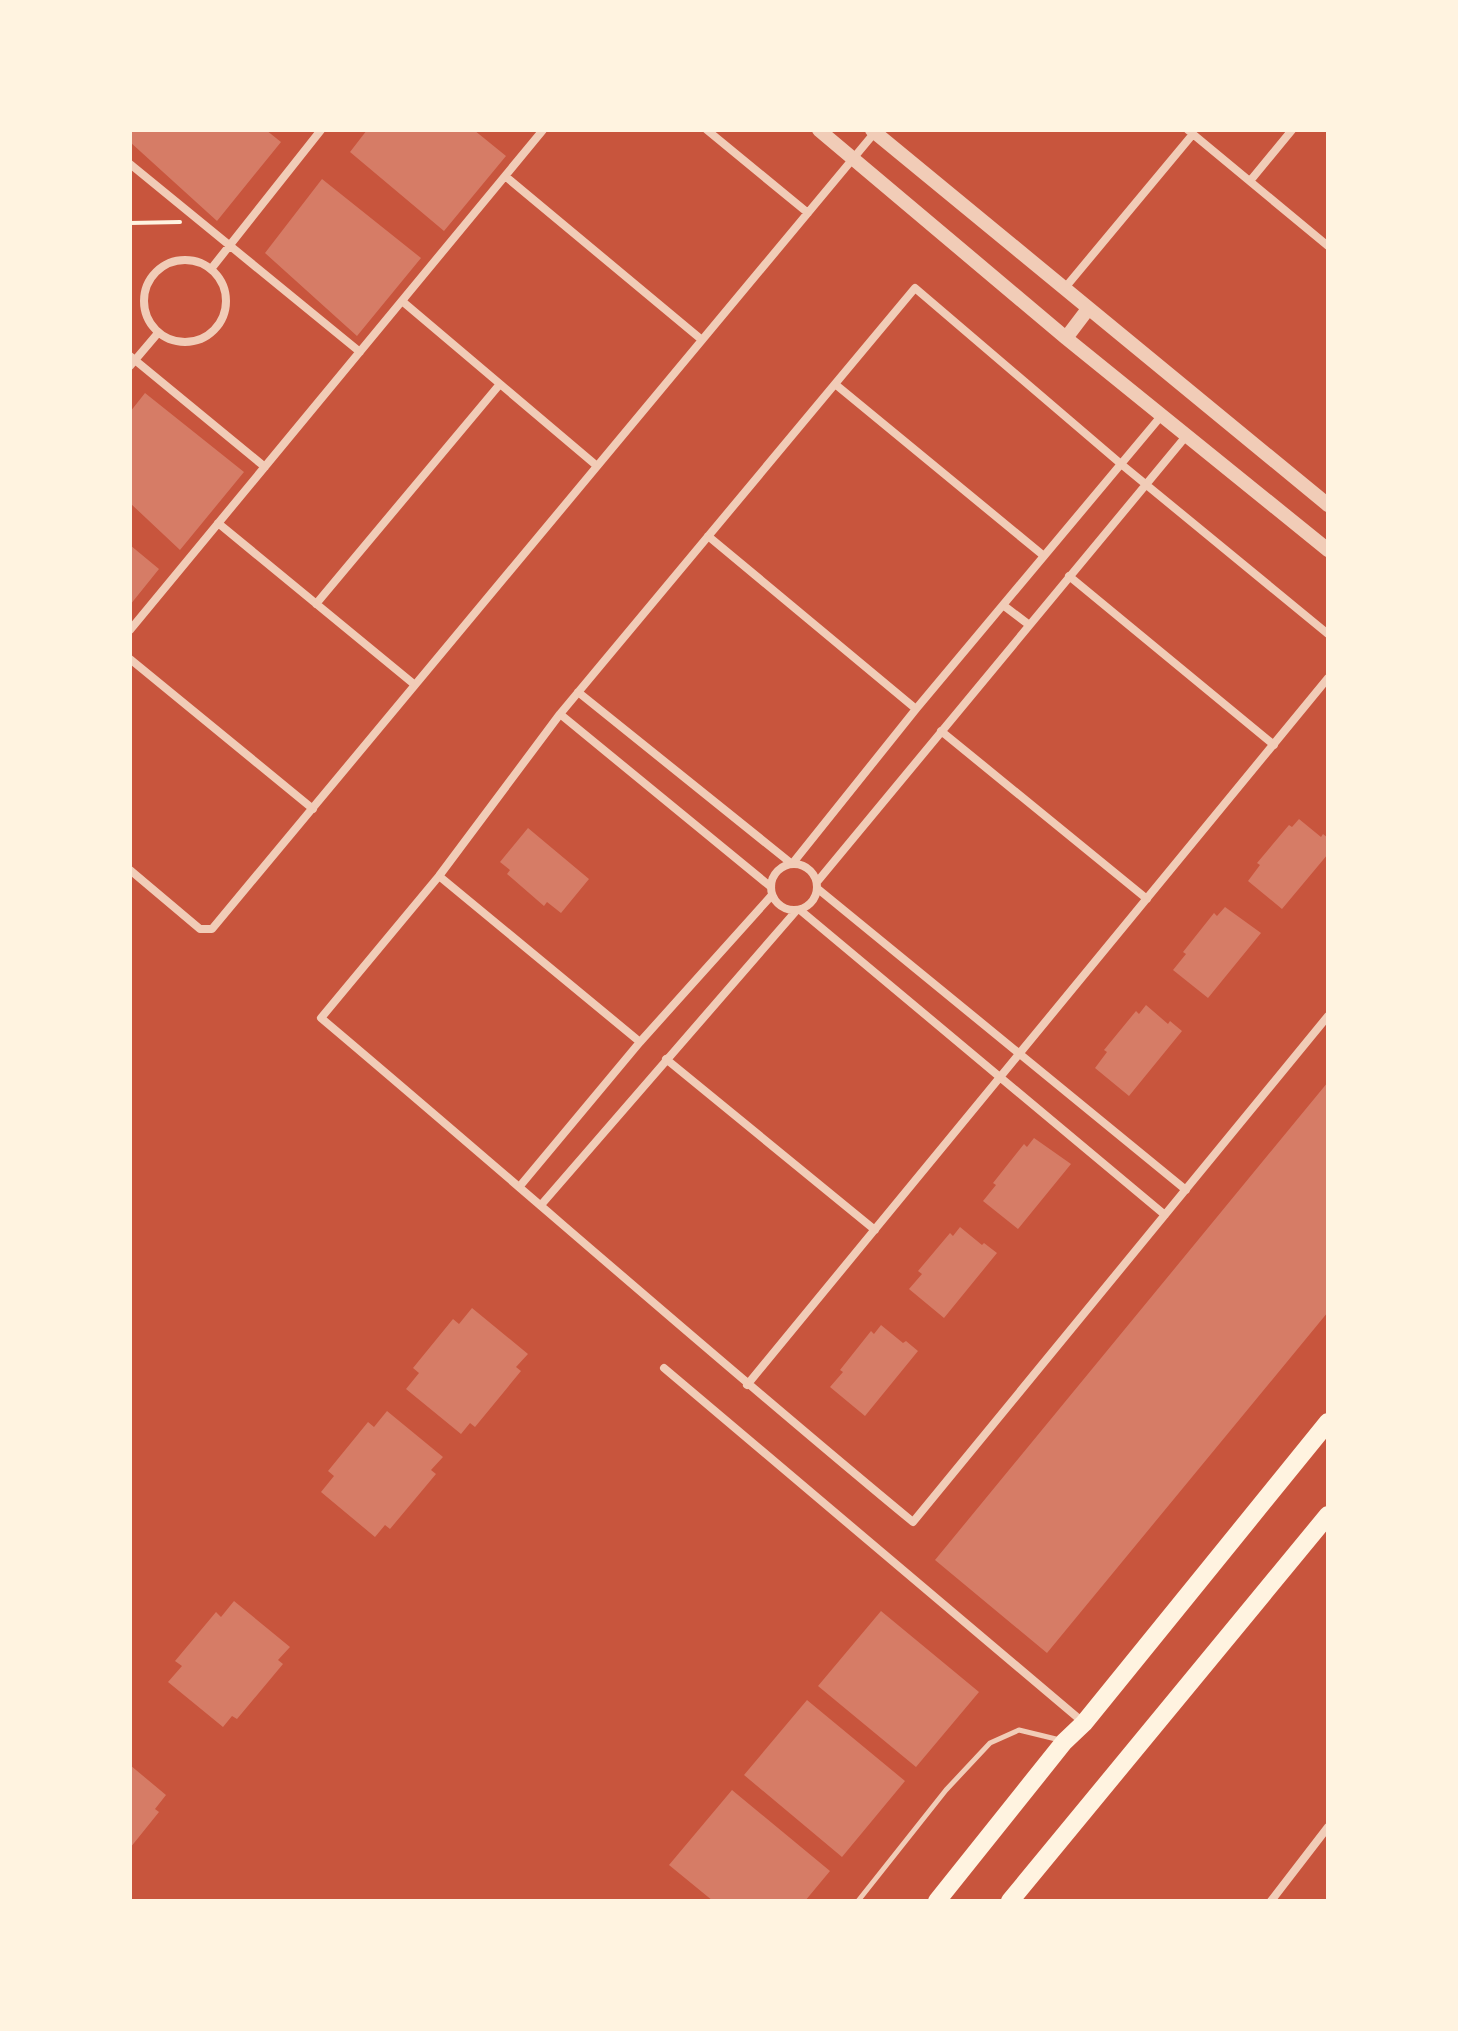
<svg xmlns="http://www.w3.org/2000/svg" width="1458" height="2031" font-family="'Sofia Sans Condensed',sans-serif">
<style>
.building{fill:#d67c66}
.lines{fill:none;stroke-linecap:round;stroke-linejoin:round}
.path{stroke:#fff3e0;stroke-width:4}
.service{stroke:#f1ccb7;stroke-width:5}
.minor{stroke:#f1ccb7;stroke-width:8}
.tertiary{stroke:#f1ccb7;stroke-width:14}
.trunk{stroke:#fff3e0;stroke-width:18}
</style>
<rect width="100%" height="100%" fill="#c8553d"/>
<path class="building" d="M131,130H266L281,142L217,221L130,142Z
M367,130H474L506,156L444,231L350,152Z
M322,179L421,258L357,336L265,253Z
M145,393L244,472L180,550L130,503V412Z
M130,545L159,569L130,605Z
M1299,819L1321,837L1323,834L1328,838V854L1282,909L1248,881L1260,865L1257,863L1289,825L1292,827Z
M528,828L589,879L561,913L547,902L544,906L507,874L510,870L500,862Z
M1225,907L1261,933L1208,998L1173,970L1186,954L1183,952L1214,913L1217,916Z
M1146,1005L1168,1024L1170,1021L1182,1031L1129,1096L1095,1068L1107,1052L1104,1050L1136,1011L1139,1014Z
M1328,1082V1312L1047,1653L935,1560Z
M1034,1138L1071,1164L1018,1229L983,1201L996,1185L993,1183L1024,1144L1027,1147Z
M960,1227L982,1245L984,1243L997,1253L944,1318L909,1289L922,1274L918,1271L950,1233L953,1236Z
M472,1308L528,1354L516,1367L521,1371L475,1427L470,1423L461,1434L406,1389L419,1373L413,1368L453,1319L459,1324Z
M881,1325L903,1343L906,1341L918,1351L865,1416L830,1387L843,1372L840,1370L871,1331L874,1334Z
M387,1411L443,1457L431,1470L436,1474L390,1529L385,1525L375,1537L321,1492L334,1476L328,1471L368,1422L374,1427Z
M234,1601L290,1647L278,1660L283,1664L237,1719L232,1716L223,1727L168,1682L182,1666L175,1661L216,1612L221,1617Z
M881,1611L979,1692L916,1767L818,1686Z
M807,1700L905,1781L842,1857L744,1775Z
M130,1765L166,1795L155,1809L159,1812L130,1848Z
M732,1790L830,1871L805,1901H713L669,1865Z"/>
<g class="lines">
<path class="path" d="M130,223L180,222"/>
<path class="service" d="M858,1901L946,1790L990,1743L1019,1730L1060,1740"/>
<path class="minor" d="M707,130L808,213
M1188,130L1328,246
M130,164L360,352
M505,176L702,340
M1250,181L1292,130
M144 301a41 41 0 1 1 82 0a41 41 0 1 1-82 0Z
M211,269L321,130
M1064,289L1193,134
M402,301L597,466
M130,356L265,467
M130,366L158,333
M835,384L1044,556
M218,523L415,685
M708,536L916,709
M1069,576L1274,745
M316,604L500,384
M1003,605L1028,624
M130,630L543,130
M1328,634L1121,464L915,288L560,714L439,876L321,1018C519,1185 713,1357 913,1522L1328,1016
M130,659L313,809
M578,692L792,864L916,709L1162,415
M560,714L771,887
M941,731L1147,899
M771 887a23 23 0 1 1 46 0a23 23 0 1 1-46 0Z
M130,870L200,929H212L876,131
M439,876L640,1042
M817,882L1187,435
M818,889L1186,1190
M800,910L1165,1215
M666,1059L875,1230
M520,1186L640,1042L772,895
M541,1205L796,911
M664,1368L1084,1723
M747,1385L1328,678
M1271,1901L1328,1827"/>
<path class="tertiary" d="M819,130L1066,338L1328,550
M872,130L1328,505
M1066,338L1088,309"/>
<path class="trunk" d="M937,1901L1064,1742L1084,1723L1328,1422
M1010,1901L1328,1515"/>
</g>
<rect width="1458" height="2031" fill="none" stroke="#fff3e0" stroke-width="264"/>
</svg>
